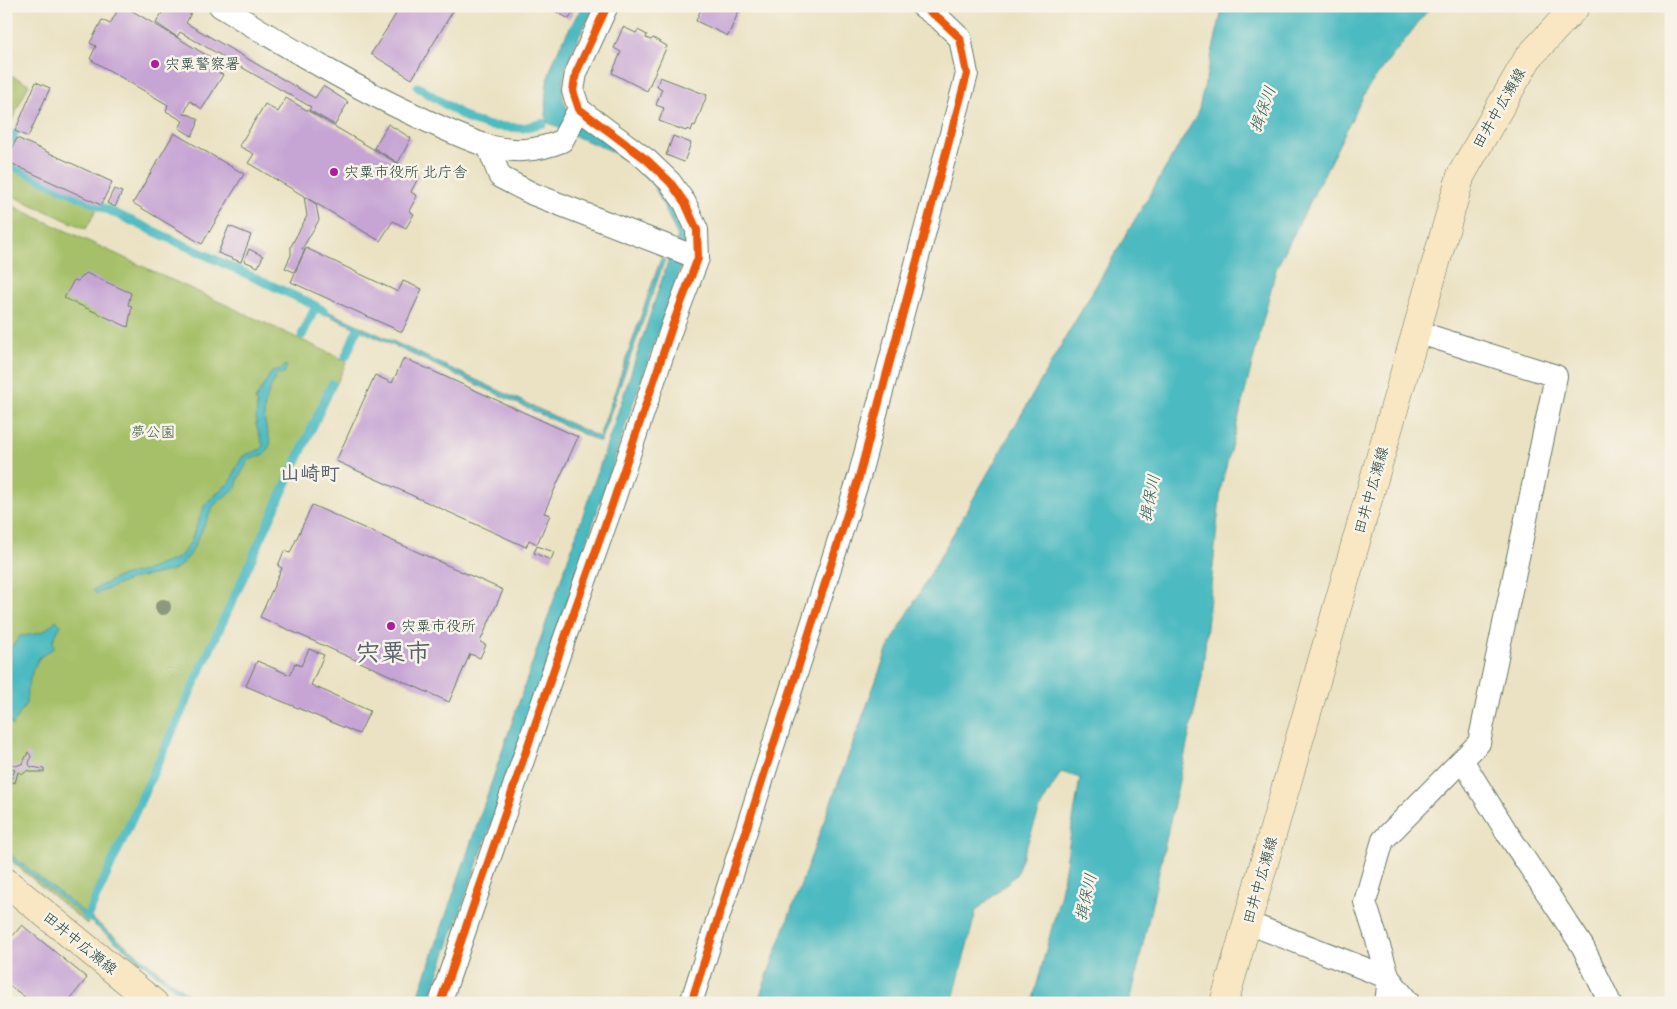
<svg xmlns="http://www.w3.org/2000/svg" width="1677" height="1009" font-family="Dekko,'Klee One',sans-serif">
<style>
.green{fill:#a5c067;stroke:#627e4e}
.water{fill:#4bbac1;stroke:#357c7a}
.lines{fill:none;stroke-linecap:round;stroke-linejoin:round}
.stream{stroke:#4bbac1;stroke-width:9}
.building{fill:#c6a4d4}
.street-casing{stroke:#676;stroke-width:24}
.secondary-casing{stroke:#676;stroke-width:29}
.street{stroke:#fff;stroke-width:22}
.secondary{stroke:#f9e7c3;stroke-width:28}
.cycleway-casing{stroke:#f7f3e8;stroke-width:11}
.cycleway{stroke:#e8590c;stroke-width:8}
.tree{fill:#8d997c}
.poi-dot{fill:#b5179e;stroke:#f7f3e8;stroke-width:2}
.labels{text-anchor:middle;stroke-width:5;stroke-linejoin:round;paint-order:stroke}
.poi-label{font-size:15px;fill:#1f3d34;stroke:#f7f3e8;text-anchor:start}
.street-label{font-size:15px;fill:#1f3d34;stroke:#f7f3e8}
.park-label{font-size:15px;fill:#405e41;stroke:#f7f3e8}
.water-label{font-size:16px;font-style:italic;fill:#2a5c57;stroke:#f7f3e8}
.district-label{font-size:20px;font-weight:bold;fill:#59616c;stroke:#f7f3e8}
.town-label{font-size:25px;font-weight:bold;fill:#59616c;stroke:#f7f3e8}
</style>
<rect width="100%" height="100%" fill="#f7f3e8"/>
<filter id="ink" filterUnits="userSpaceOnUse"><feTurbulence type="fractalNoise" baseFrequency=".02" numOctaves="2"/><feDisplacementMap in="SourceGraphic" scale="10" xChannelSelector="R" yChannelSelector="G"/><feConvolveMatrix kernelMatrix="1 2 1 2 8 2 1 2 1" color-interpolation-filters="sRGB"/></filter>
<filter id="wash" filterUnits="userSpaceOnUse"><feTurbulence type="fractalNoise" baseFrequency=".0096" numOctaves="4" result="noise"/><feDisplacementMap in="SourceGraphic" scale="20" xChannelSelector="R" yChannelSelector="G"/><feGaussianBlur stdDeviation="1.12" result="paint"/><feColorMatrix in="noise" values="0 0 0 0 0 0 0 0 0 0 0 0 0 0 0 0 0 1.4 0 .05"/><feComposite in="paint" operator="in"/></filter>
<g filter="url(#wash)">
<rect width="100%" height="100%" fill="#ebe2c3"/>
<path class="green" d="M6,73L29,84L6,133Z
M6,167L98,207L86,229L6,193Z
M6,203L347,361L87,924L6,857Z"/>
<path class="water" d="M582,6H595C582,31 549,85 568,109L658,175L689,233L682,264L630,412L526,725L428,1003H416L610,436L664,273L678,236L654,186L627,161L607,149L577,137L547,122C539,75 561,45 582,6Z
M1223,6H1431L1367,89L1276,269L1221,487L1202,677L1130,1003H1032L1061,893L1080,778L1061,772L1041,806L1016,875L976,911L952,1003H757L888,648L1064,340L1198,113Z
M661,258L665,259L600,442L315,309L317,306L599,437Z
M285,365L287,366L284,374L276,376C263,404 260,413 271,443L265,454L249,460L238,479L236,488L214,505L190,555L180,566L171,571L132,579L96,594L93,590L118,577L144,571L180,557L190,543L205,504L231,481L236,468L243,456L261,449L263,445L256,425L257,403L255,400L271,373L273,371H280Z
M56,620L61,625L53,640L54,648L40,657L33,669L27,690L26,704L12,726L6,711V654L20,636C38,634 43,634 56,620Z
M6,851L199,1003H193L6,855Z"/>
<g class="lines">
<path class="stream" d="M418,87L470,120L490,126L523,128L543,123
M6,152L14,134
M6,163L314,305L325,312
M302,335L314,310
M346,356L357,330
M87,917L332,384"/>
</g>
<g id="blocks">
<path class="building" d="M120,6H124L213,59L208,66L223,75L202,109L190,101L184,114L190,115L198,119L197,126L192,136L179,128L183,121L166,111L168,105L90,59L96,46L90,43L102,20L110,24Z
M166,6H183L192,11L186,23L315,98L323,86L348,102L335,125L309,110L311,107L180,32L177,37L156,23Z
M401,6H456L412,79L371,54Z
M546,6H577L569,19Z
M702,6H741L728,36L696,21Z
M623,27L636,33L638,30L647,35L646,38L651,40L653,38L667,46L647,91L612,73L621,52L614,48Z
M660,77L707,95L695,126L693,125L691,131L687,129L686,131L659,121L664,108L656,105L662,89L657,86Z
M36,82L50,88L28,137L15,131Z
M286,98L419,176L411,192L417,196L409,211L414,214L406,228L393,221L380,241L305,197L316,204L319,220L302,249L305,250L294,272L285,268L291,255V246L307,216L304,196L248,163L254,154L239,146L265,104L278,112Z
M388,124L411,138L398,163L374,148Z
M174,133L244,174L202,244L133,203Z
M673,136L691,143L684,162L666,155Z
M17,138L112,182L101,205L6,161Z
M114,189L122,192L115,207L107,203Z
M229,226L251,235L241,262L218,253Z
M306,248L398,292L403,281L422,289L402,332L291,282Z
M249,249L263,256L258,267L244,261Z
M86,273L131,293L128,305L132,306L128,327L64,298L74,280L78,281Z
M404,358L578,437L544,513L550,515L537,544L529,540L526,547L336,461L375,375L392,383Z
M312,505L503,590L480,642L486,645L480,658L470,654L449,702L260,617L282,568L278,566L284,551L290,553Z
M537,546L554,552L551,560L534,553Z
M309,649L324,655L311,685L370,711L359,734L246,686L257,661L290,675L295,663L301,666Z
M28,752L31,756L29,764L31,767L44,769V772H30L28,770L23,774L18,772L15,783L10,781L15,770L6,766V761L16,766L23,763Z
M22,925L87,978L67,1003H20L25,997L6,983V944Z"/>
</g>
</g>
<g filter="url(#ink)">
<use href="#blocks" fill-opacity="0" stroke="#676" stroke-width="1"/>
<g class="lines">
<g class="street-casing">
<path id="street" d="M220,6C286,46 351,86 421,118C442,128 465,139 488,146C515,153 537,151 562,141L579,109
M488,146L500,177L533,194L698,258
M1417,332L1556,376L1479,743L1462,760L1506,831L1583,947L1610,1003
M1248,923L1389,978
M1389,978L1365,902L1383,840L1462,760
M440,1003L564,640L611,508L673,324L698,258L697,230L685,203L670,182L647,160L579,109L573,91L576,73L607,6
M691,1003L859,477L967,74L960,38L940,19L922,6
M1386,1003L1389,978L1409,1003"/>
</g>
<g class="secondary-casing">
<path id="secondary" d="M6,882L154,1003
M1224,1003L1461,175L1528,58L1576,6"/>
</g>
<use href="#street" class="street"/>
<use href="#secondary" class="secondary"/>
<g class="cycleway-casing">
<path id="cycleway" d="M440,1003L564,640L611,508L673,324L698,258L697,230L685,203L670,182L647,160L579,109L573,91L576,73L607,6
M691,1003L859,477L967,74L960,38L940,19L922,6"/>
</g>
<use href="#cycleway" class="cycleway"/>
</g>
<circle class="tree" cx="163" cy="607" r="8"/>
</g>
<g class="poi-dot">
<circle cx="155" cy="64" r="5"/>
<circle cx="334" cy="172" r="5"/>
<circle cx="391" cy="626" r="5"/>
</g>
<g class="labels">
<g class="poi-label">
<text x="165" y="69">宍粟警察署</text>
<text x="344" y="177">宍粟市役所 北庁舎</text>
<text x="401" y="631">宍粟市役所</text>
</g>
<g class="street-label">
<text transform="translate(1499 108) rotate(-60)" y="5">田井中広瀬線</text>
<text transform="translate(1371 490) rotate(-74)" y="5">田井中広瀬線</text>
<text transform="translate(1260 880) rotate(-74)" y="5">田井中広瀬線</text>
<text transform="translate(80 943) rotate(39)" y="5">田井中広瀬線</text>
</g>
<g class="park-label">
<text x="153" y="437">夢公園</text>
</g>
<g class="water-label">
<text transform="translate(1262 109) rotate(-70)" y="6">揖保川</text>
<text transform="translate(1149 498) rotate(-79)" y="6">揖保川</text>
<text transform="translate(1085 897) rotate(-77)" y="6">揖保川</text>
</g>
<g class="district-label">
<text x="310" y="480">山崎町</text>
</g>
<g class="town-label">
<text x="393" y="661">宍粟市</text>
</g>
</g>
<rect width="1677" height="1009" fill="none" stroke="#f7f3e8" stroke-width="25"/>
</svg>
